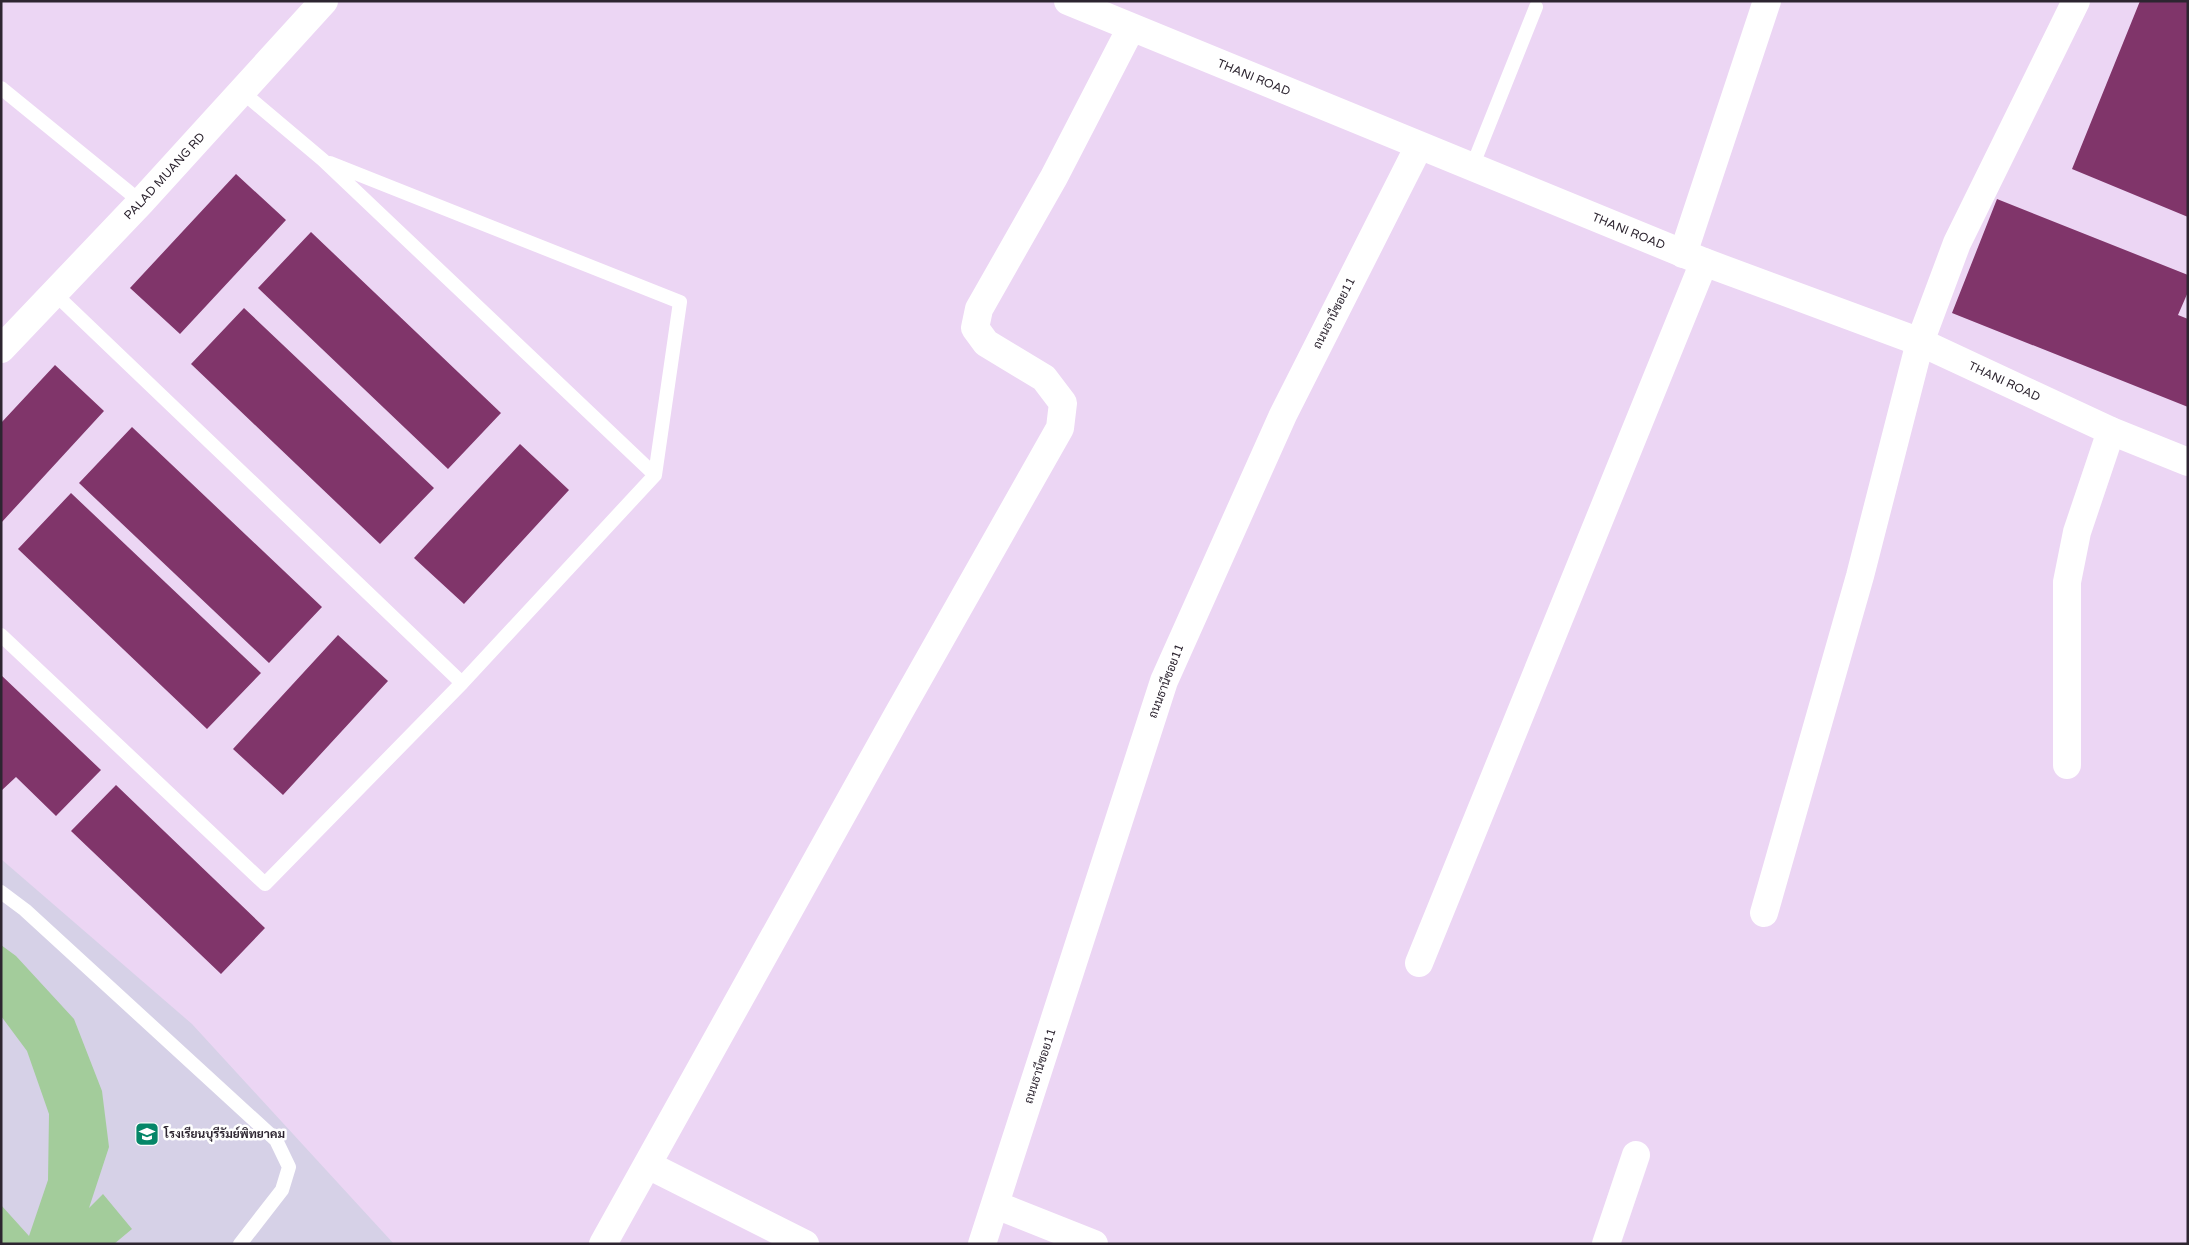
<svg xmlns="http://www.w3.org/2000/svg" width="2189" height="1245" font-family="'Varela Round',Sarabun,sans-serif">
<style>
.industrial{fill:#d6d1e7}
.pitch{fill:#a3cc9b}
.building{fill:#80356a}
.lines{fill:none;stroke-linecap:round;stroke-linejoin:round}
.service{stroke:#fff;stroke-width:14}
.minor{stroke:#fff;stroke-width:28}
.tertiary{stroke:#fff;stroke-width:28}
.labels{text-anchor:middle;stroke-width:5;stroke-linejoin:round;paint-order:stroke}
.street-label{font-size:12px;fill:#2d2530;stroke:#fff}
.poi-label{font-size:12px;font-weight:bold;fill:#2d2530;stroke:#fff;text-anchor:start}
</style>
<rect width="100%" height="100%" fill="#ecd6f4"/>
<path class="industrial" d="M1,859L192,1024L394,1244H1Z"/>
<path class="pitch" d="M1,945L16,956L74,1019L102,1091L109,1147L89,1208L103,1194L132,1229L114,1244H1V1205L29,1236L48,1180L49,1114L27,1051L1,1016Z"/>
<path class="building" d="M2140,1H2188V217L2072,169Z
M236,174L286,220L180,334L130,288Z
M1997,199L2188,275V292L2178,315L2188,319V407L1952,313Z
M311,232L501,413L448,469L258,288Z
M244,308L434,488L380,544L191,364Z
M55,365L104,411L1,523V423Z
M132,427L322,607L269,663L79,483Z
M520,444L569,490L464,604L414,558Z
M71,493L261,673L207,729L18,549Z
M338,635L388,681L283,795L233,749Z
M1,675L101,770L56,816L16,777L1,791Z
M116,785L265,928L221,974L71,831Z"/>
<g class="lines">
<path class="service" d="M1,88L141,202
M330,163L680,302L655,475
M1472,167L1536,7
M54,293L462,683
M1,635L265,884L462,683L655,475L323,160L241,91
M1,892L25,910L276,1140L289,1167L282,1190L240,1244"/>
<g class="minor">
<path d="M1683,254L1767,1"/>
<path id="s1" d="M1,349L141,202L324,1"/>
<path d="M2067,765V582L2077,532L2111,431"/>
<path d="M1764,913L1860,576L1920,342L1957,243L2076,1"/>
<path d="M1419,963L1704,262"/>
<path d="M648,1165L805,1244"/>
<path d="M996,1205L1094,1244"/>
<path d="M603,1244L897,716L1060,428L1063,403L1044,378L986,343L975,328L979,309L1054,177L1131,28"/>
<path d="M982,1244L1164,681L1283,415L1419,146"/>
<path d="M1606,1244L1636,1155"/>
</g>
<path class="tertiary" id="s2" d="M1068,1L1704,262L1920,342L2111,431L2188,462"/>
</g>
<defs>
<g id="school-square" transform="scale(1.25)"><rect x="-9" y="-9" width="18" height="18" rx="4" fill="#058668" stroke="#fff"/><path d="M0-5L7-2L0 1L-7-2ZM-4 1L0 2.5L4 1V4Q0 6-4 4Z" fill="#fff"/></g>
</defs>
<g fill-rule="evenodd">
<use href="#school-square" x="147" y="1134"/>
</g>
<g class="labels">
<g class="street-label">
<text dy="4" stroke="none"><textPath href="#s2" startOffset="201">THANI ROAD</textPath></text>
<text dy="4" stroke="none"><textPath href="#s1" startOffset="238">PALAD MUANG RD</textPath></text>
<text dy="4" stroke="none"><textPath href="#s2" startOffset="606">THANI ROAD</textPath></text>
<text transform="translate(1334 313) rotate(-63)" y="4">ถนนธานีซอย11</text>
<text dy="4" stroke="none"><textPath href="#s2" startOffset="1011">THANI ROAD</textPath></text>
<text transform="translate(1166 681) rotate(-69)" y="4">ถนนธานีซอย11</text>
<text transform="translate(1040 1066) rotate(-72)" y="4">ถนนธานีซอย11</text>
</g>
<g class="poi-label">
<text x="164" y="1138">โรงเรียนบุรีรัมย์พิทยาคม</text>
</g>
</g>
<rect width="2189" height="1245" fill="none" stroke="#2d2530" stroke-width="5"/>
</svg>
